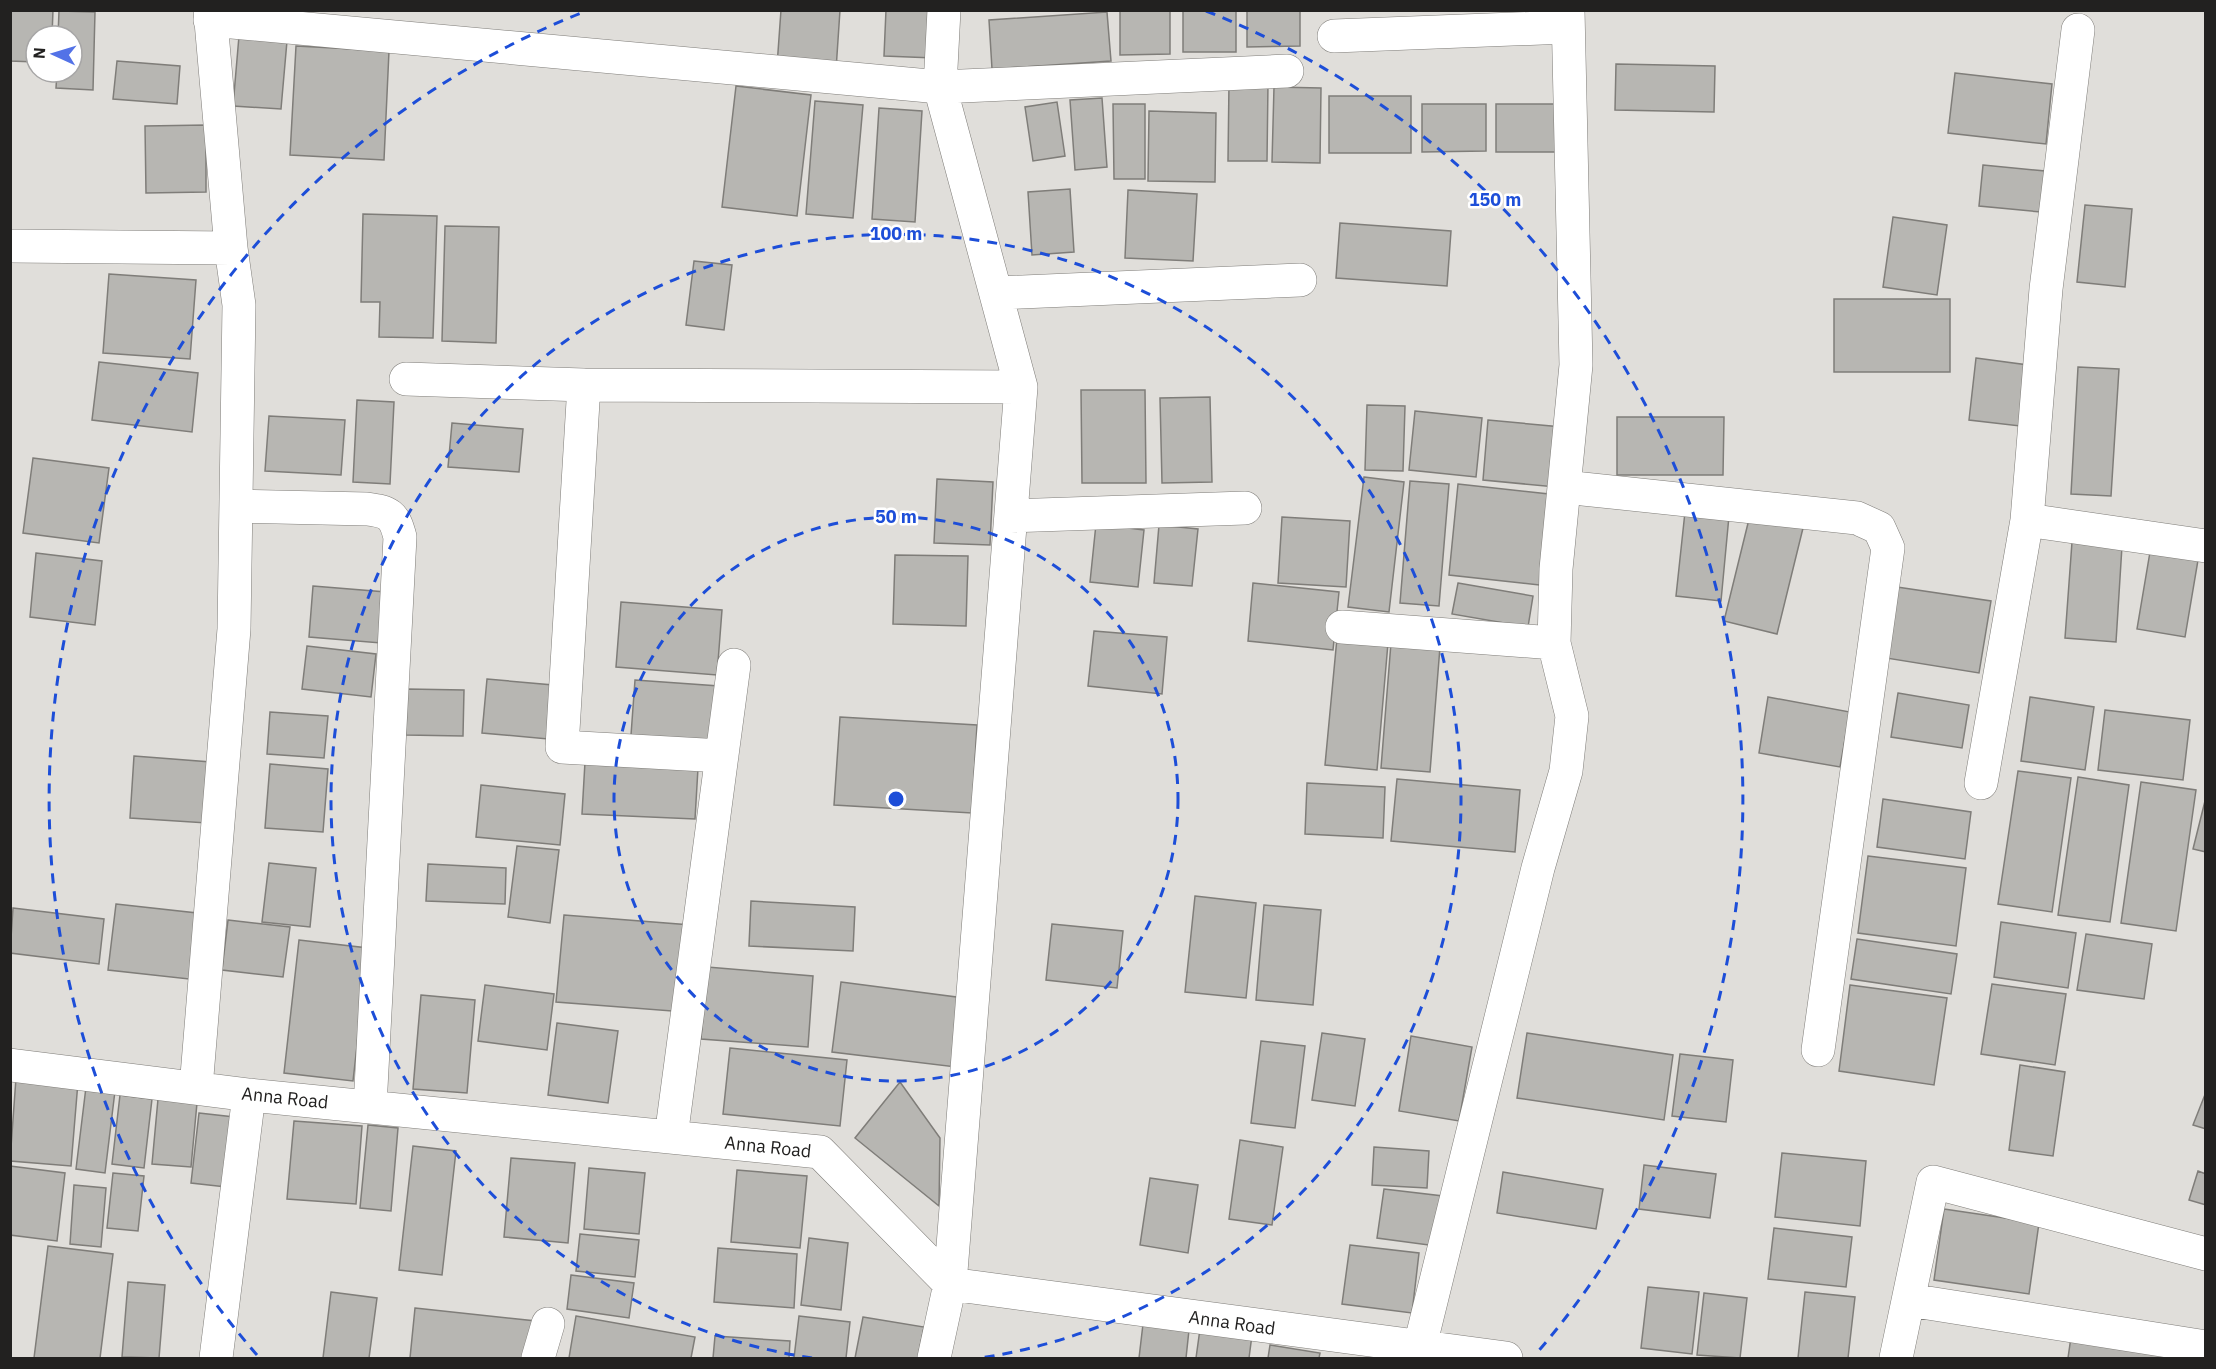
<svg xmlns="http://www.w3.org/2000/svg" width="2216" height="1369" font-family="'IBM Plex Sans',sans-serif">
<style>
.building{fill:#b7b6b2;stroke:#7f7d79;stroke-width:1.5}
.lines{fill:none;stroke-linecap:round;stroke-linejoin:round}
.minor-casing{stroke:#7f7d79;stroke-width:34}
.minor{stroke:#fff;stroke-width:33}
.ring{fill:none;stroke:#1d4ed8;stroke-width:3;stroke-dasharray:10 8}
.labels{text-anchor:middle;stroke-width:5;stroke-linejoin:round;paint-order:stroke}
.street-label{font-size:18px;fill:#222120;stroke:#fff}
.centre{fill:#1d4ed8;stroke:#fff;stroke-width:3}
.ring-label{font-size:18px;text-anchor:middle;font-weight:bold;fill:#1d4ed8;stroke:#fff;stroke-width:5;stroke-linejoin:round;paint-order:stroke}
</style>
<rect width="100%" height="100%" fill="#e0deda"/>
<path class="building" d="M10,10H53L52,36H36V62L10,61Z
M781,10H840L836,70L777,66Z
M886,10H937L934,58L884,56Z
M1120,10H1170V54L1120,55Z
M1183,10H1236V52H1183Z
M1247,10H1300V46L1247,47Z
M59,11L95,12L93,90L56,88L57,72H72V36H58Z
M1107,12L1111,61L992,69L989,20Z
M239,36L287,41L281,109L233,106Z
M296,46L389,51L384,160L290,155Z
M117,61L180,66L177,104L113,99Z
M1616,64L1715,66L1714,112L1615,110Z
M1955,73L2052,84L2046,144L1948,133Z
M1229,83H1268L1267,161H1228Z
M736,86L811,95L797,216L722,207Z
M1274,87L1321,88L1320,163L1272,162Z
M1329,96H1411V153H1329Z
M1102,98L1107,167L1075,170L1070,100Z
M815,101L863,105L853,218L806,214Z
M1057,102L1065,156L1033,161L1025,107Z
M1113,104H1145V179H1114Z
M1422,104H1486V151L1422,152Z
M1496,104H1559L1560,152H1496Z
M879,108L922,111L915,222L872,219Z
M1149,111L1216,113L1215,182L1148,181Z
M206,125V192L146,193L145,126Z
M1983,165L2045,171L2041,212L1979,206Z
M1070,189L1074,252L1032,255L1028,192Z
M1128,190L1197,194L1193,261L1125,258Z
M2085,205L2132,209L2125,287L2077,282Z
M363,214L437,216L433,338L379,337L380,302H361Z
M1893,217L1947,225L1937,295L1883,287Z
M1340,223L1451,231L1447,286L1336,278Z
M445,226L499,227L496,343L442,341Z
M694,261L732,265L724,330L686,325Z
M109,274L196,280L190,359L103,353Z
M1834,299H1950V372H1834Z
M1976,358L2028,365L2020,426L1969,420Z
M99,362L198,373L192,432L92,420Z
M2078,367L2119,369L2111,496L2071,494Z
M1081,390H1145L1146,483H1082Z
M1210,397L1212,482L1162,483L1160,398Z
M357,400L394,402L390,484L353,482Z
M1367,405L1405,406L1403,471L1365,470Z
M1415,411L1482,418L1476,477L1409,470Z
M269,416L345,420L341,475L265,471Z
M1617,417H1724L1723,475H1617Z
M1488,420L1562,427L1556,487L1483,480Z
M452,423L523,429L519,472L448,467Z
M33,458L109,468L99,543L23,533Z
M1364,477L1404,482L1389,612L1348,607Z
M937,479L993,482L990,545L934,543Z
M1410,481L1449,484L1439,606L1400,603Z
M1458,484L1558,495L1548,586L1449,575Z
M1751,511L1804,524L1777,634L1724,621Z
M1685,512L1729,516L1721,601L1676,596Z
M1282,517L1350,521L1346,587L1278,583Z
M1096,524L1144,530L1138,587L1090,582Z
M1159,525L1198,529L1192,586L1154,583Z
M2072,542L2122,546L2116,642L2065,638Z
M2150,552L2198,560L2185,637L2137,629Z
M36,553L102,561L95,625L30,617Z
M895,555L968,556L966,626L893,624Z
M1253,583L1339,592L1333,650L1248,641Z
M1458,583L1533,596L1528,627L1452,614Z
M313,586L386,592L381,643L309,637Z
M1897,587L1991,601L1979,673L1886,658Z
M621,602L722,610L717,675L616,667Z
M1094,631L1167,637L1162,694L1088,686Z
M1337,638L1388,643L1377,770L1325,765Z
M1391,643L1440,647L1430,772L1381,768Z
M307,646L376,654L371,697L302,689Z
M487,679L553,685L548,739L482,733Z
M635,680L719,686L715,741L631,735Z
M407,689L464,690L463,736L406,735Z
M1898,693L1969,705L1962,748L1891,737Z
M1768,697L1850,712L1840,767L1759,753Z
M2030,697L2094,707L2085,770L2021,761Z
M2105,710L2190,720L2183,780L2098,770Z
M270,712L328,716L324,758L267,754Z
M840,717L977,725L972,813L834,805Z
M134,756L211,762L207,823L130,818Z
M585,762L698,768L695,819L582,814Z
M270,764L328,769L323,832L265,828Z
M2018,771L2071,778L2052,912L1998,904Z
M2078,777L2129,785L2110,922L2058,915Z
M1397,779L1520,790L1515,852L1391,841Z
M2141,782L2196,790L2176,931L2121,923Z
M1307,783L1385,787L1383,838L1305,834Z
M481,785L565,794L560,845L476,837Z
M2206,797V852L2193,849Z
M1883,799L1971,812L1965,859L1877,847Z
M517,846L559,850L550,923L508,917Z
M1868,856L1966,868L1956,946L1858,933Z
M269,863L316,868L310,927L262,922Z
M428,864L506,868L505,904L426,901Z
M1195,896L1256,903L1246,998L1185,992Z
M751,901L855,907L853,951L749,946Z
M116,904L197,913L189,979L108,970Z
M1264,905L1321,910L1313,1005L1256,1000Z
M13,908L104,919L99,964L10,953Z
M564,915L691,925L685,1012L556,1002Z
M228,920L290,927L283,977L222,970Z
M2001,922L2076,933L2068,988L1994,977Z
M1052,924L1123,931L1117,988L1046,980Z
M2086,934L2152,944L2144,999L2077,990Z
M1857,939L1957,954L1951,994L1851,979Z
M299,940L368,948L353,1081L284,1073Z
M707,967L813,976L808,1047L701,1039Z
M841,982L964,998L956,1067L832,1052Z
M1992,984L2066,994L2055,1065L1981,1054Z
M485,985L554,994L547,1050L478,1041Z
M1850,985L1947,998L1934,1085L1839,1071Z
M421,995L475,1000L467,1093L413,1089Z
M557,1023L618,1031L608,1103L548,1095Z
M1322,1033L1365,1039L1355,1106L1312,1100Z
M1527,1033L1673,1055L1664,1120L1517,1098Z
M1411,1036L1472,1047L1459,1121L1399,1111Z
M1261,1041L1305,1046L1295,1128L1251,1123Z
M730,1048L847,1060L840,1126L723,1114Z
M1680,1054L1733,1060L1726,1122L1672,1116Z
M2020,1065L2065,1072L2053,1156L2009,1150Z
M16,1078L78,1082L71,1166L10,1161Z
M900,1082L940,1138L939,1206L855,1138Z
M86,1087L115,1091L105,1173L76,1169Z
M2206,1092V1129L2193,1125Z
M120,1095L152,1099L144,1168L112,1164Z
M158,1099L197,1103L191,1167L152,1164Z
M199,1113L243,1118L235,1188L191,1183Z
M294,1121L362,1126L356,1204L287,1199Z
M368,1125L398,1128L391,1211L360,1208Z
M1240,1140L1283,1147L1272,1225L1229,1219Z
M413,1146L456,1151L442,1275L399,1270Z
M1374,1147L1429,1151L1427,1188L1372,1185Z
M1782,1153L1866,1161L1860,1226L1775,1217Z
M511,1158L575,1163L568,1243L504,1237Z
M1644,1165L1716,1174L1710,1218L1639,1209Z
M10,1166L65,1173L57,1241L10,1235Z
M589,1168L645,1173L639,1234L584,1229Z
M737,1170L807,1176L800,1248L731,1242Z
M2198,1171L2206,1174V1205L2189,1200Z
M1503,1172L1603,1189L1596,1229L1497,1213Z
M113,1173L144,1176L138,1231L107,1228Z
M1150,1178L1198,1185L1188,1253L1140,1245Z
M74,1185L106,1188L101,1247L70,1244Z
M1384,1189L1443,1196L1436,1246L1377,1238Z
M1944,1209L2039,1223L2029,1294L1934,1280Z
M1774,1228L1852,1237L1846,1287L1768,1279Z
M580,1234L639,1240L635,1277L576,1271Z
M809,1238L848,1243L841,1310L801,1305Z
M1350,1245L1419,1253L1412,1313L1342,1304Z
M48,1246L113,1254L100,1358H34Z
M718,1248L797,1254L794,1308L714,1302Z
M571,1275L634,1283L629,1318L567,1309Z
M128,1282L165,1285L159,1358L122,1357Z
M1648,1287L1699,1292L1692,1354L1641,1348Z
M331,1292L377,1298L369,1358H323Z
M1805,1292L1855,1297L1848,1358H1798Z
M1704,1293L1747,1298L1740,1358L1697,1355Z
M415,1308L536,1321L532,1358H410Z
M576,1316L695,1337L691,1358H569Z
M799,1316L850,1322L846,1358H794Z
M863,1317L924,1327L918,1358H855Z
M1143,1324L1189,1330L1186,1358H1139Z
M1200,1329L1252,1335L1249,1358H1196Z
M715,1336L790,1341L789,1358H713Z
M2071,1337L2206,1358H2068Z
M1270,1345L1320,1353L1319,1358H1268Z"/>
<g class="lines">
<g class="minor-casing">
<path id="minor" d="M210,20L940,87L1287,71
M2078,30L2046,289L2027,520L2206,546
M1334,36L1567,27
M10,246L231,248
M996,293L1300,280
M406,379L584,385
M1564,487L1857,518L1879,528L1888,548L1818,1050
M236,506L367,509C389,512 394,514 400,537L370,1107
M1011,516L1245,508
M1342,627L1554,643
M722,756L562,747L584,385L1021,387
M1981,783L2027,520
M10,1065L249,1095L820,1152L950,1284L1506,1358
M196,1088L234,629L239,305L231,248L210,10
M671,1137L734,665
M1909,1300L2206,1347
M216,1358L249,1095
M538,1358L548,1324
M934,1358L950,1284L1021,387L940,87L944,10
M1417,1358L1538,868L1566,771L1572,716L1554,643L1556,569L1576,365L1568,10
M1896,1358L1933,1182L2206,1254"/>
</g>
<use href="#minor" class="minor"/>
</g>
<g class="ring">
<circle cx="896" cy="799" r="282"/>
<path d="M812 1358A565 565 0 1 1 980 1358"/>
<path d="M257 1355A847 847 0 0 1 586 11M1206 11A847 847 0 0 1 1535 1355"/>
</g>
<g class="labels">
<g class="street-label">
<text transform="translate(285 1098) rotate(6)" y="6">Anna Road</text>
<text transform="translate(768 1147) rotate(6)" y="6">Anna Road</text>
<text transform="translate(1232 1323) rotate(8)" y="6">Anna Road</text>
</g>
</g>
<circle cx="896" cy="799" r="9" class="centre"/>
<g class="ring-label">
<text x="1495" y="206">150 m</text>
<text x="896" y="240">100 m</text>
<text x="896" y="523">50 m</text>
</g>
<rect width="2216" height="1369" fill="none" stroke="#222120" stroke-width="24"/>
<g transform="translate(54 54) rotate(274)"><circle r="28" fill="#ffffff" stroke="#a7a6a6" stroke-width="1.5"/>
<path d="M0-4.5L10 22L0 15L-10 22Z" fill="#5372e7"/>
<text y="-9" font-size="16" font-weight="bold" text-anchor="middle" fill="#222120">N</text>
</g>
</svg>
